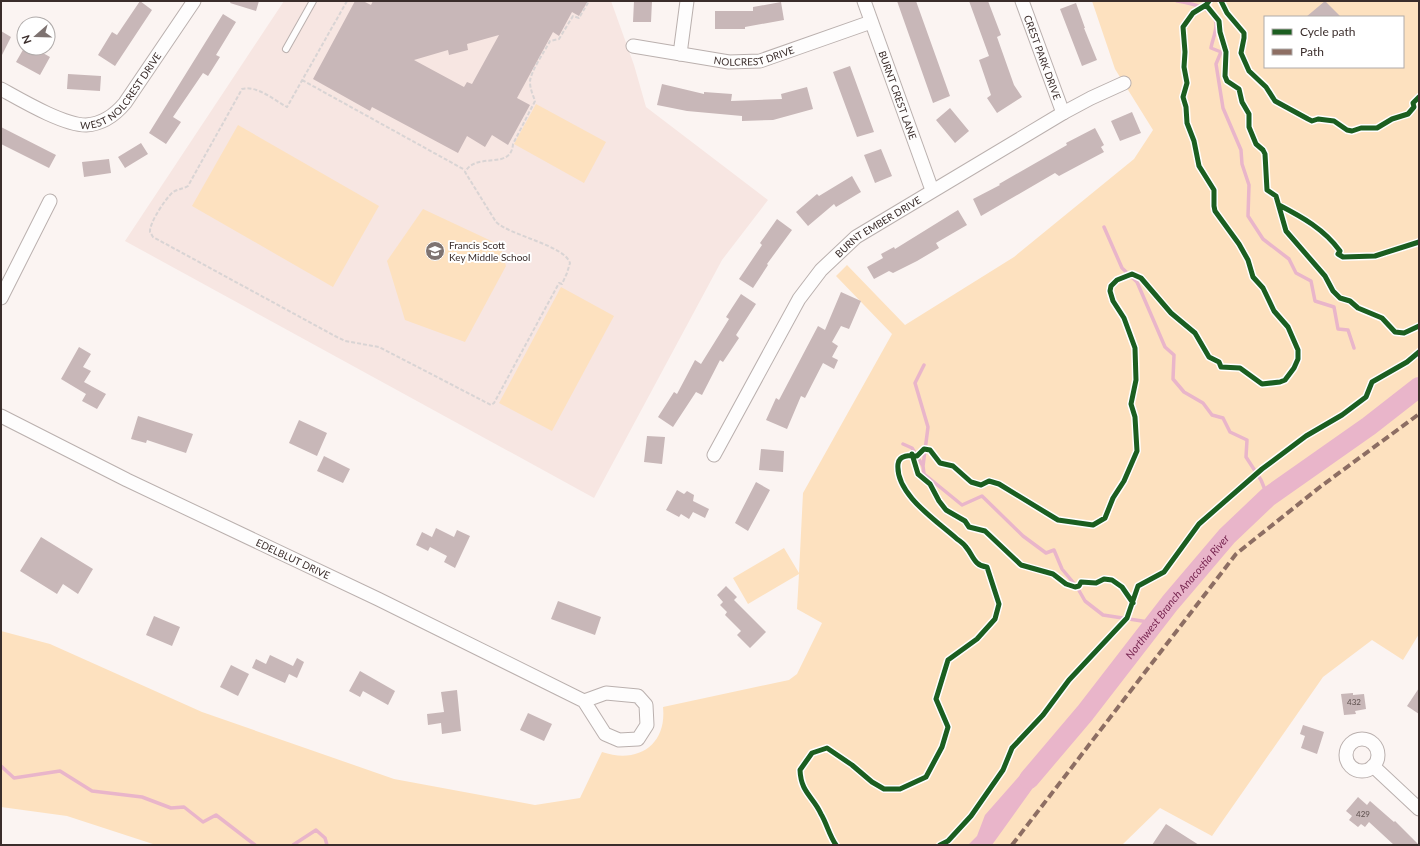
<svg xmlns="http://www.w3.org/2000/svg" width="1420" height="846" font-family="Lato,sans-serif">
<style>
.built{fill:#f7e6e2}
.green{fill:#fde1bf;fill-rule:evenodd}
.water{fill:#e9b5ca}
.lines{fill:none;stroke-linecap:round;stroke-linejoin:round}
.stream{stroke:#e9b5ca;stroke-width:3.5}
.river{stroke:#e9b5ca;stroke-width:20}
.building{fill:#c8b7b8;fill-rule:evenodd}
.lane-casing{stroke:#bab0ae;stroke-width:8}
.street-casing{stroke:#bab0ae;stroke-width:15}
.path{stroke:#d9d4d4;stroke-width:2;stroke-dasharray:4 2;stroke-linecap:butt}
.lane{stroke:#fefdfd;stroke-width:6}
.street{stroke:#fefdfd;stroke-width:13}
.quiet{stroke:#8d6e63;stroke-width:4;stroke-dasharray:8 4;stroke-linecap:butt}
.cycleway-casing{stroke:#fff;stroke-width:8}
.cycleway{stroke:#1b5e20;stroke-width:5}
.labels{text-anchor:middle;stroke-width:4;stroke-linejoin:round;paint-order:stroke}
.number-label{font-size:8px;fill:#5e504e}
.street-label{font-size:10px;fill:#3a2d2b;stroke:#fff}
.poi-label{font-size:10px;fill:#3a2d2b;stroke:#fff;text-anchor:start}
.water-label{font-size:11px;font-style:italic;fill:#782651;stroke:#fff}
</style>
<rect width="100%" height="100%" fill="#fbf4f2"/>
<path class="built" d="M284,1H611L634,65L646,107L768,200L722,260L594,498L125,241Z"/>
<path class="green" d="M1092,1H1419V634L1403,660L1372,640L1323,677L1212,836L1160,808L1122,845H156L67,816L1,807V631L50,644L202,712L394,779L535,805L580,798L602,752C637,764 667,746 663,707L789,680L797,674L822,623L797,609L799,574L748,604L733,578L784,548L799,573L803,493L892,334L836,276L847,265L905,325L1014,257L1134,159L1153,130L1115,69ZM1265,17H1403V67H1265Z
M536,104L606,142L584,183L514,144Z
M238,125L379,206L333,287L192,206Z
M423,209L500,245L506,266L465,342L405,320L387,261Z
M561,287L614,316L552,431L499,403Z"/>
<path class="water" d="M1051,740L1040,778L992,845H968L977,836L985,815Z"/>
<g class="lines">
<path class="stream" d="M1177,1C1189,3 1214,7 1216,23C1217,30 1212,41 1211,48L1221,52L1216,64L1223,108L1241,150L1242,164L1249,185L1248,216L1263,239L1289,259L1296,273L1311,281L1315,301L1334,307L1338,329L1348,330L1354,348
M1104,227L1122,268L1137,282L1165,347L1174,355L1173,379L1184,392L1203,403L1212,415L1223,418L1230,432L1247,440L1246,457L1261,480L1268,497
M924,365L915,383L928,427L923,466L924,474L962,505L982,496L1023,536L1046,553L1054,550L1062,569L1077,587L1085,601L1103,615L1155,623
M903,444L912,448L923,466
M1,766L14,778L60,771L92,791L142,797L171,808L184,807L203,822L216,815L255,845
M293,845L316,830L325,838L327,845"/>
<path class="river" id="s1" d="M1029,779L1085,713L1170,603L1227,536L1268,497L1369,426L1419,387"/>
</g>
<path class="building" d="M140,1L152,10L115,66L98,55L112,32L117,35Z
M231,1H259L256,11L230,3Z
M355,1H363L371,5L373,1H588L579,16L572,12L559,36L553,32L517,98L530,105L508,145L492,135L485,147L467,136L458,153L372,107L370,111L313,79ZM499,35L472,84L467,82L464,87L414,60L448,50L449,55L468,50L467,44Z
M634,1H652L651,22H633Z
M897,1H916L950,96L933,103Z
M969,1H988L1001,35L997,37L1014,85L1022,97L997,113L987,98L991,95L979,60L989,56Z
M1325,1L1341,17H1306Z
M781,2L784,20L745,27V29H715V11H753V7Z
M1076,3L1085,28H1084L1097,60L1082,66L1060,9Z
M223,14L236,22L216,55L220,57L208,76L203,73L173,117L181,122L166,144L149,133Z
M1,31L11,37L1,57Z
M24,48H34L50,57L40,75L16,62Z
M850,66L874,132L857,137L833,72Z
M68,74L101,76L100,91L67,89Z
M662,84L704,94V92L732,94L731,101L782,99L781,94L807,87L813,109L773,120L742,121V116L687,111L657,105Z
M950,108L969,131L955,143L936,120Z
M1132,112L1141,133L1120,141L1111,121Z
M1,127L56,155L49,168L1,144Z
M1095,128L1104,145L1101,147L1104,152L1059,176L1055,173L981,216L973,199L1000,185L999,184L1067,145L1066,143Z
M141,143L148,154L125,168L118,157Z
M881,149L892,176L875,183L864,155Z
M109,159L111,173L84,177L82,162Z
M852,176L861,192L836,207L834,204L808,226L796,212L817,194L819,196Z
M958,210L967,225L936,243L939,248L917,261L893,273L889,271L874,279L867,267L883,258L881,254L894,247L895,249Z
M777,219L792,230L767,264L768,265L753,288L739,279L762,245L760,243Z
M841,292L861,301L849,329L841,326L832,342L838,346L832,357L838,360L834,369L823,363L805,398L801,396L787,429L766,420L776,398L779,400L818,326L825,330Z
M741,294L756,304L736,335L739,338L723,362L720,360L702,395L696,392L673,427L658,417L674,392L677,394L695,360L701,364L729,319L726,317Z
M79,347L91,354L83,367L91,371L84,382L106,394L97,409L82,401L86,394L61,379Z
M138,416L193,434L186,453L147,440L146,443L131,439Z
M299,420L327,433L317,456L289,443Z
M647,436L665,437L662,464L644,462Z
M761,449L784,451L783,472L759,470Z
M324,456L350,469L343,483L317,471Z
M756,482L770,490L748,531L735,523Z
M677,490L684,494L687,491L694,495L693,501L709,509L705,518L693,512L689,519L681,514L679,517L666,510Z
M436,528L454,537L457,530L470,536L455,568L444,562L447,556L430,547L428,551L416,545L422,532L432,537Z
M41,537L93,569L78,594L63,584L57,594L20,571Z
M726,586L737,597L734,600L766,632L750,648L737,635L741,631L725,615L727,612L720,605L723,602L717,595Z
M558,601L601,617L595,635L551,619Z
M154,616L180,627L172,646L146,635Z
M270,655L293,666L297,658L304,662L297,678L289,674L285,683L252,668L256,659L266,664Z
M231,665L249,674L238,696L220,687Z
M360,671L395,691L388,705L363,691L360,697L349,691Z
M1419,688V714L1407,706Z
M457,690L461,731L442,734L441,723L428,725L427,714L444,712L441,692Z
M1353,693V695L1364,694L1366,709L1355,711L1356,714L1344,715L1341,694Z
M528,713L552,724L544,741L520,730Z
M1303,725L1324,732L1317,754L1301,748L1305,736L1300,734Z
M1358,797L1367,805L1370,801L1394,822L1395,821L1419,845H1394L1369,822L1365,827L1361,824L1358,827L1349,820L1352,816L1346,811Z
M1166,824L1199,845H1152Z"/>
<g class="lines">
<g class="lane-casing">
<path id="lane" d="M286,49L313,1"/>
</g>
<g class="street-casing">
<g id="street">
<path id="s2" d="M864,1L932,190"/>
<path id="s3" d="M1022,1L1063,113"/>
<path id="s4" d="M633,46L729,62L760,61L871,22"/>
<path d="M680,54L687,1"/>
<path id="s5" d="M1,89C21,100 63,125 86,125C103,124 115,115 125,103L194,1"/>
<path d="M1,298L50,201"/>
<path id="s6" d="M1,416L127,480L378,599L584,701L605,734L619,740L638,739L647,725L646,705L638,696L606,693L584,701"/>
<path id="s7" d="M714,455L799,299L821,270L856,237L1063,113L1091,98L1124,83"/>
<circle cx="1362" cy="755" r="16"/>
<path d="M1373,766L1419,809"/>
</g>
</g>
<path class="path" d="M347,1L287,107C274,100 257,85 242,89L188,186C183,189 178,189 173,192C166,198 149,223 150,232L153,237L335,336L345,341L379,347L491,405L494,403L559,283L562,284L567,273L570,263C564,245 511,236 496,222L465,172C477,151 511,171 513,144L535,101C533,95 530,89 530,82C530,72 545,51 550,41L559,39L573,16L579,18L589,1
M302,80L465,170"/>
<use href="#lane" class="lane"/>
<use href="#street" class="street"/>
<path class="quiet" d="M1012,845L1236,554L1320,487L1419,414"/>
<g class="cycleway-casing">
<path id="cycleway" d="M1221,1L1227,13L1244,33V38L1241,53L1249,71L1266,87L1275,101L1308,119L1312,121L1318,119L1334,121L1347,130L1352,131L1361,128H1377L1392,119L1408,114L1414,107L1413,103L1419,97
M1206,5L1219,21L1220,32L1226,52L1225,76L1227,81L1239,89L1242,102L1249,114V127L1256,144L1263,150L1265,154L1267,190L1276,196L1286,231L1325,276L1333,291L1340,298L1350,301L1358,308L1382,318L1395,332L1404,333L1419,326
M1279,205C1302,217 1324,229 1340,251L1338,254L1343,257L1375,256L1419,242
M912,454L918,474L930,484L939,501L946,510L965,521L969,527L985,531L1021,565L1053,574L1066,584L1075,587L1079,586L1081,582L1096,583L1104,579L1112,580L1122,587L1133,603
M836,845C829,835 827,824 821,814C813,796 801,793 800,770L812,753L827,748L852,765L872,782L884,789H900L926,777L942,747L948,727L936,699L948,660L977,639L995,619L999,604L987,567C974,566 973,555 966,547C964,544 960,541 957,539C937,521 895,494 898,464C899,455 910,455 917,456L924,449L930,450L940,463L953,466L971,482L981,485L989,481L999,484L1058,520L1093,525L1105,518L1113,498L1124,481L1137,451L1135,417L1131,404L1136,380L1135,348L1124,318L1113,301L1110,291L1111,286L1117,280L1132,274L1141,278L1171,313L1195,333L1209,357L1219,362L1221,367L1240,368L1262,384L1280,382L1285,380L1294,368L1298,359V350L1288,327L1274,311L1263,288L1253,277L1248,260L1239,244L1215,211L1214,206V190L1199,166L1194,141L1187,123L1186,107L1183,97L1187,83L1184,67L1185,52L1183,27L1193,13L1206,5L1209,1
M940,845L948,841L971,816L1003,770L1012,748L1043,715L1069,680L1127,618L1138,586L1164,572L1199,524L1262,469L1306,436L1342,415L1366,397L1372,382L1407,362L1419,352"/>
</g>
<use href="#cycleway" class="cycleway"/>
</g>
<defs>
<g id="school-disc" transform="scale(1)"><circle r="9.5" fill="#7e7371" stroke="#fff"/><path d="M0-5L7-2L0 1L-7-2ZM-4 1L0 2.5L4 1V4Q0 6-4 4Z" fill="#fff"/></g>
</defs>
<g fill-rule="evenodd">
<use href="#school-disc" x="435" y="251"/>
</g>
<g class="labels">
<g class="number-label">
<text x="1354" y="705">432</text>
<text x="1363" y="817">429</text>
</g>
<g class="street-label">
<text dy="4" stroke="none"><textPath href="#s4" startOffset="123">NOLCREST DRIVE</textPath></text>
<text dy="4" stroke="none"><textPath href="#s3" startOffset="60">CREST PARK DRIVE</textPath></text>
<text dy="4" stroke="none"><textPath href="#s5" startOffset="143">WEST NOLCREST DRIVE</textPath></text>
<text dy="4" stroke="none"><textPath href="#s2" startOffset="100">BURNT CREST LANE</textPath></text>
<text dy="4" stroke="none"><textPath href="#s7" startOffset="286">BURNT EMBER DRIVE</textPath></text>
<text dy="4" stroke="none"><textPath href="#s6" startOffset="325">EDELBLUT DRIVE</textPath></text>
</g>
<g class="poi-label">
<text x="449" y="249">Francis Scott<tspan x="449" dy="12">Key Middle School</tspan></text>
</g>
<g class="water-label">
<text dy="4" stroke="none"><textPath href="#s1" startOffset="235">Northwest Branch Anacostia River</textPath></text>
</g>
</g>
<rect width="1420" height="846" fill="none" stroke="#3a2d2b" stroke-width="4"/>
<rect x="1264" y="16" width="140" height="52" fill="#ffffff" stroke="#b0abaa"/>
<rect x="1272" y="29" width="20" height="6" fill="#1b5e20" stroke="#b0abaa"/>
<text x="1300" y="36" font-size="12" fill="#3a2d2b">Cycle path</text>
<rect x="1272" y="49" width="20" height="6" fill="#8d6e63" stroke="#b0abaa"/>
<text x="1300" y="56" font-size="12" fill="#3a2d2b">Path</text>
<g transform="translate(36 36) rotate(250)"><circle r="19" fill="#ffffff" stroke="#b0abaa"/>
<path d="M0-3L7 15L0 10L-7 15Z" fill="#7e7371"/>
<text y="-6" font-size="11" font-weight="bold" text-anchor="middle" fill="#3a2d2b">N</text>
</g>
</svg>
